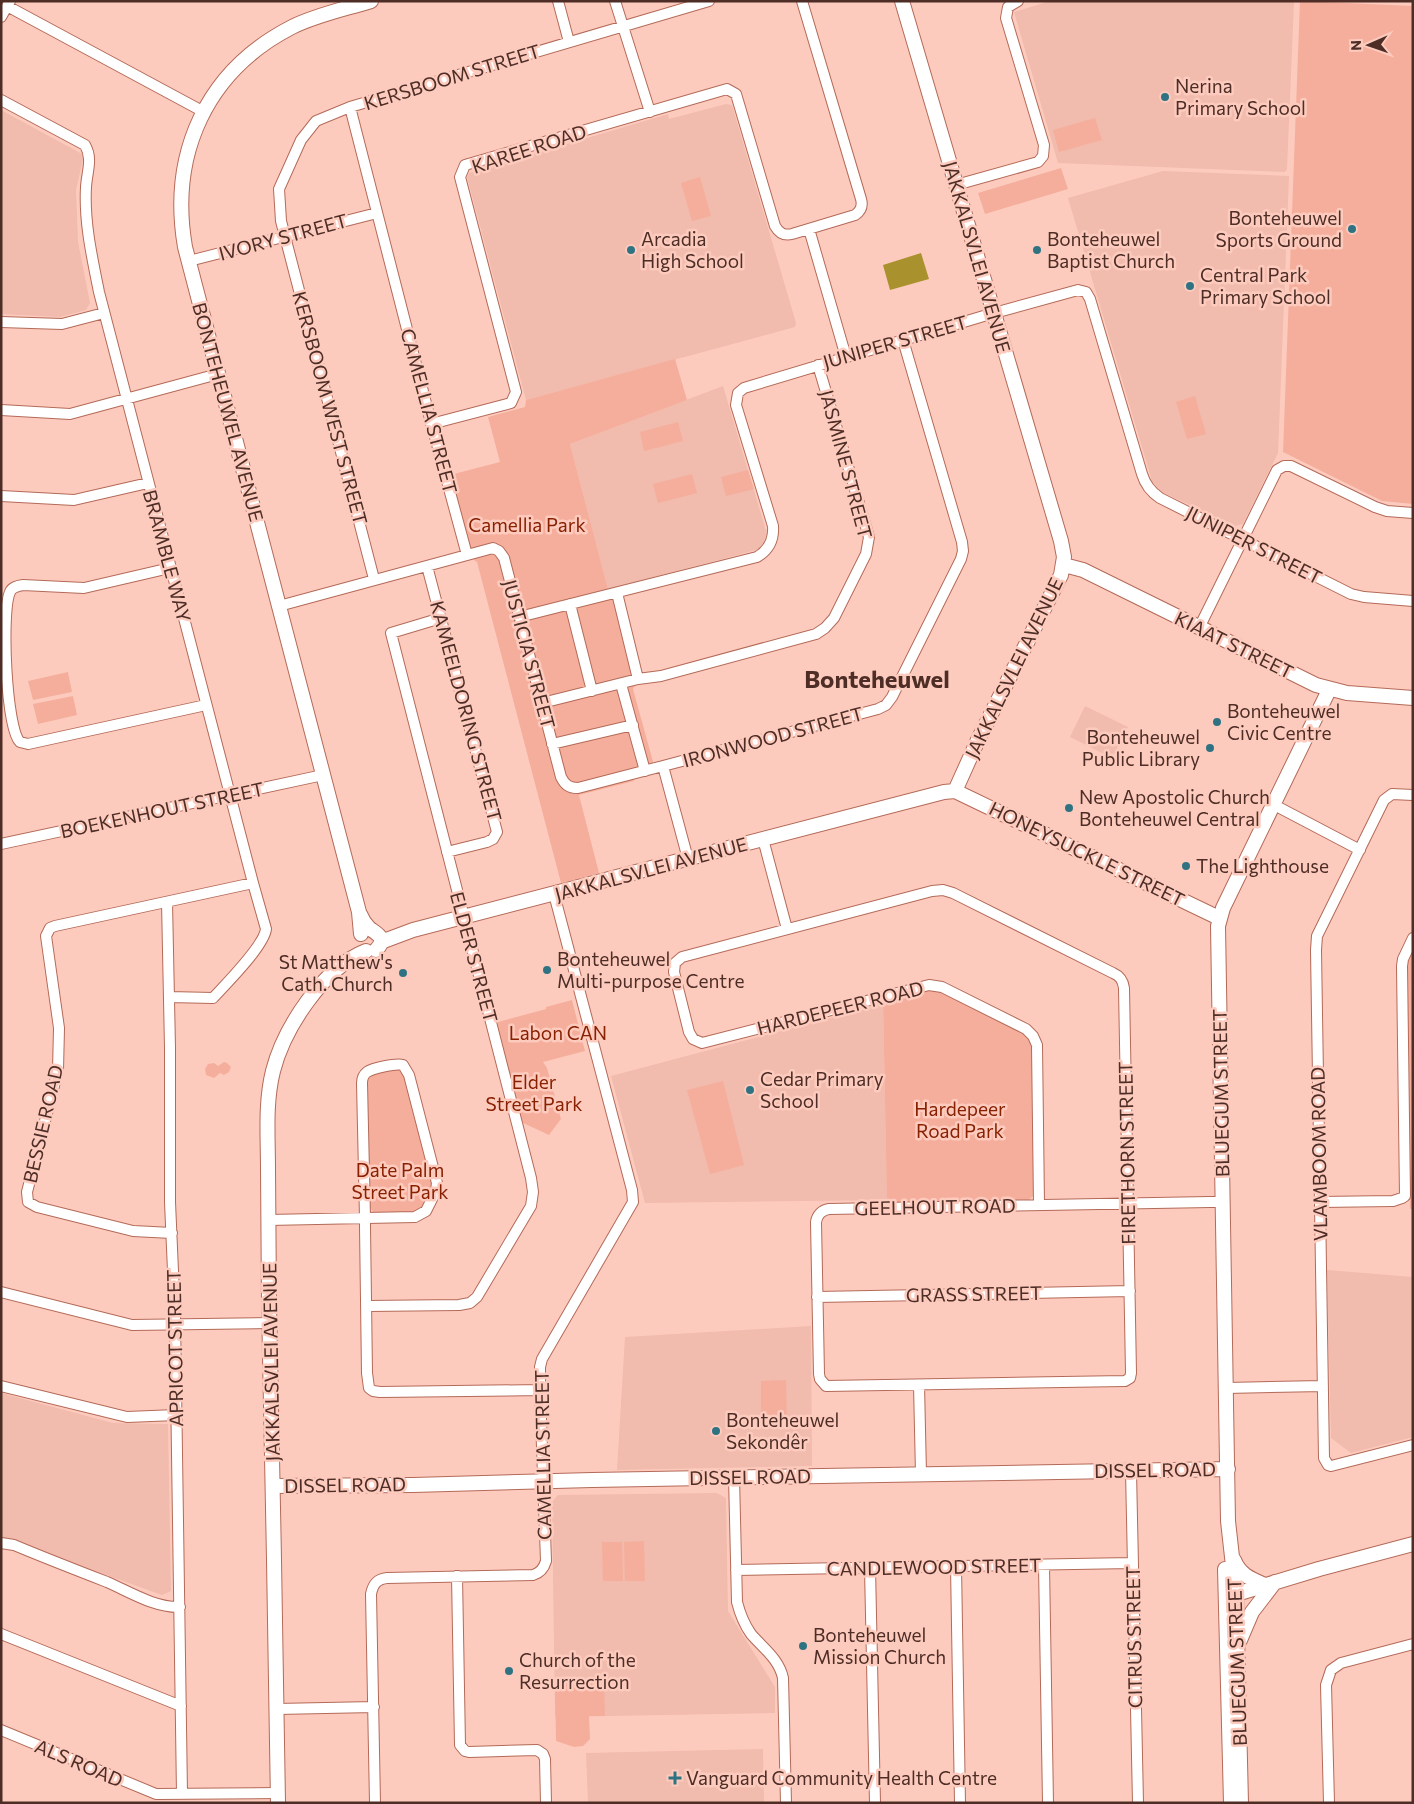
<svg xmlns="http://www.w3.org/2000/svg" width="1414" height="1804" font-family="Commissioner,sans-serif">
<style>
.built{fill:#f1bbad}
.green{fill:#f5ae9c}
.water{fill:#a9912d}
.lines{fill:none;stroke-linecap:round;stroke-linejoin:round}
.street-casing{stroke:#b46a58;stroke-width:12}
.secondary-casing{stroke:#b46a58;stroke-width:16}
.street{stroke:#fff;stroke-width:10}
.secondary{stroke:#fff;stroke-width:14}
.poi-dot{fill:#2f7383;stroke:#fdcbbe;stroke-width:2}
.labels{text-anchor:middle;stroke-width:5;stroke-linejoin:round;paint-order:stroke}
.street-label{font-size:19px;fill:#4d2d25;stroke:#fdcbbe}
.poi-label{font-size:19px;fill:#4d2d25;stroke:#fdcbbe;text-anchor:start}
.park-label{font-size:19px;fill:#882002;stroke:#fdcbbe}
.district-label{font-size:24px;font-weight:bold;fill:#4d2d25;stroke:#fdcbbe}
</style>
<rect width="100%" height="100%" fill="#fdcbbe"/>
<path class="built" d="M1050,1H1294L1287,169L1285,172L1058,163L1014,12Z
M726,104L732,105L796,323L795,327L526,400L467,177L469,173L668,114L669,119Z
M1,110L84,155L76,190L78,242L90,303L86,310L60,317L1,314Z
M1163,171L1289,176L1278,453L1243,524L1235,526L1160,491L1152,481L1068,198Z
M723,386L767,534L760,549L608,589L570,444Z
M1085,706L1128,727L1112,758L1070,737Z
M883,1004L887,1200L645,1203L611,1076Z
M1327,1270L1413,1277V1437L1351,1453L1331,1438Z
M811,1326L812,1466L617,1470L625,1337Z
M1,1393L113,1423L168,1424L171,1591L162,1595L1,1537Z
M717,1493L726,1498L728,1611L775,1687V1713L555,1717L552,1502L558,1495Z
M763,1749L764,1803H588L586,1753Z"/>
<path class="green" d="M1300,1L1413,6V504L1382,501L1283,452Z
M1095,118L1102,140L1059,152L1053,130Z
M1061,168L1068,189L985,214L978,193Z
M700,177L711,216L692,221L681,183Z
M675,359L687,400L570,444L608,589L617,596L639,679L633,689L655,769L632,775L634,781L579,795L599,873L561,883L477,562L466,555L450,475L500,462L488,417L525,407L526,400Z
M1195,396L1206,434L1187,439L1176,402Z
M678,422L683,441L644,451L640,432Z
M748,470L754,489L726,496L721,477Z
M692,474L697,493L658,503L653,484Z
M68,672L72,692L33,700L28,681Z
M73,696L77,715L38,724L33,704Z
M1413,946V1209H1410L1405,964Z
M926,989L939,990L1027,1034L1032,1045L1035,1194L1028,1201L887,1205L883,1000Z
M572,1000L585,1051L543,1062L547,1068L561,1119L549,1135L521,1122L496,1026L498,1022L546,1009V1007Z
M224,1062L227,1063L231,1067L229,1072L224,1075L220,1073L214,1078L206,1075L205,1069L208,1064L214,1063L218,1066Z
M395,1069L400,1070L404,1074L433,1187L423,1206L414,1212L377,1213L373,1212L369,1206L367,1081L373,1074Z
M723,1081L744,1165L710,1174L687,1090Z
M786,1380L787,1425L761,1426V1381Z
M644,1541L645,1581H625L624,1542Z
M602,1542H622L623,1581H603Z
M555,1684H604L605,1716H589L590,1739L583,1746L574,1747L556,1741Z"/>
<path class="water" d="M921,253L929,279L890,290L883,265Z"/>
<g class="lines">
<g class="street-casing">
<path id="street" d="M558,1L569,42
M615,1L650,112
M7,6L204,112
M1,17L10,1
M1,100L85,145C93,159 87,171 86,187C84,222 92,257 99,292L253,883L266,929C264,946 226,984 213,998L169,997
M350,107L428,411L467,555
M956,185L1038,162L1043,156L1044,145L1006,18L1008,7L1018,1
M809,229L846,357
M189,261L377,213
M1,322L62,324L104,313
M1,410L70,414L218,374
M431,424L511,403L516,392L460,177L465,165L727,89L736,94L775,226C779,233 784,236 792,234L855,215C861,211 863,206 861,199L802,1
M1,496L74,500L148,483
M427,566L497,832L493,839L487,842L447,852
M170,568L84,588L23,585C17,586 12,587 10,592C1,611 6,728 20,742L28,744L206,705
M374,579L281,221L279,189L301,140L316,121L350,107L709,1
M617,593L638,679
M570,604L592,691
M279,606L493,548L499,551L504,558L561,777C565,785 569,788 578,788L663,766
M519,617L757,557C769,550 774,540 773,526L736,405L738,393L744,388L987,315L1078,290L1086,292L1090,299L1142,474C1145,484 1151,492 1160,498L1351,594L1364,597L1413,601
M1199,628L1277,470L1284,466H1291L1375,507L1387,511L1413,513
M621,684L645,771
M542,703L638,679L661,676L816,634L825,628L834,618L866,554L869,537L818,365
M552,744L633,725
M1413,795L1392,794L1384,800L1317,936L1316,950L1324,1458L1328,1465L1331,1466L1413,1445
M1280,808L1360,850
M763,839L787,929
M1,844L323,775
M688,859L663,766L878,709L886,705L892,697L961,559L963,551L962,542L903,340
M167,902L170,1048V1202L175,1317L182,1794
M1320,1202L1393,1201L1402,1198L1405,1196L1402,966L1403,959L1413,938
M1039,1205L1037,1045L1033,1036L1026,1029L942,987L929,985L702,1043L693,1039L689,1032L674,972L675,963L682,957L932,891L943,890L953,893L1113,973C1120,976 1123,980 1124,988L1131,1373L1130,1378L1125,1381L826,1386L820,1379L819,1374L816,1222C817,1215 822,1210 829,1209C956,1206 1083,1204 1210,1202H1223
M268,1220L415,1217L426,1211L436,1191L437,1183L409,1075L403,1065C396,1063 373,1068 367,1072C363,1075 362,1079 362,1083L365,1218V1227L367,1373L369,1388L373,1391L380,1392L540,1390
M172,1233L133,1231L37,1207L28,1202L27,1192L58,1070L59,1028L46,936L50,928L55,926L253,883
M1,1292L132,1325L270,1323
M817,1297L1130,1291
M367,1306L459,1305L470,1303L477,1297L531,1206L533,1192L531,1178L391,633L441,618
M919,1385L921,1474
M1,1386L127,1417L176,1415
M1226,1388L1323,1386
M1131,1471L1138,1803
M734,1477L737,1602C740,1614 744,1624 751,1634C763,1648 779,1659 783,1678L786,1803
M1,1543L14,1545C45,1558 76,1570 107,1582C130,1592 155,1608 180,1607
M1044,1565L1048,1803
M956,1566L960,1803
M870,1568L875,1803
M736,1570L1132,1563
M457,1576L460,1745L465,1751L469,1752L537,1750L543,1754L545,1759L546,1803
M1,1634L181,1706
M277,1709L374,1707
M1,1730L156,1794L278,1793
M375,1803L371,1594C373,1584 377,1579 387,1578L533,1575C540,1573 544,1568 546,1561L540,1390V1367L542,1359L633,1202L632,1190L554,894
M1329,1803L1326,1685L1331,1670L1341,1663L1413,1644"/>
</g>
<g class="secondary-casing">
<path id="secondary" d="M902,1L1061,541L1064,557L1061,575L978,740L955,791
M1064,565L1083,570L1316,685L1347,693L1413,698
M955,791L1219,918
M360,914C362,919 365,924 369,928C377,934 388,938 376,950
M361,934L359,912L185,247C169,154 206,71 292,27C316,15 345,9 371,1
M381,942L413,930L944,792L955,791
M273,1486L413,1485L592,1480L1228,1469
M1234,1560C1240,1575 1251,1579 1265,1585
M1225,1569L1231,1803
M1227,1594L1243,1592L1319,1569L1413,1544
M1240,1640L1252,1612L1275,1582
M278,1803C276,1636 272,1470 269,1303C269,1258 268,1214 268,1169C268,1136 265,1103 273,1071C284,1028 323,968 366,951
M1241,1803L1236,1593L1228,1521L1218,926L1223,908L1329,690"/>
</g>
<use href="#street" class="street"/>
<use href="#secondary" class="secondary"/>
</g>
<g class="poi-dot">
<circle cx="1165" cy="97" r="5"/>
<circle cx="1352" cy="229" r="5"/>
<circle cx="631" cy="250" r="5"/>
<circle cx="1037" cy="250" r="5"/>
<circle cx="1190" cy="286" r="5"/>
<circle cx="1217" cy="722" r="5"/>
<circle cx="1210" cy="748" r="5"/>
<circle cx="1069" cy="808" r="5"/>
<circle cx="1186" cy="866" r="5"/>
<circle cx="547" cy="970" r="5"/>
<circle cx="403" cy="973" r="5"/>
<circle cx="750" cy="1090" r="5"/>
<circle cx="716" cy="1431" r="5"/>
<circle cx="803" cy="1646" r="5"/>
<circle cx="509" cy="1671" r="5"/>
<path d="M672.5 1770.5h5v5h5v5h-5v5h-5v-5h-5v-5h5z"/>
</g>
<g class="labels">
<g class="street-label">
<text transform="translate(452 77) rotate(-17)" y="7">KERSBOOM STREET</text>
<text transform="translate(529 149) rotate(-18)" y="7">KAREE ROAD</text>
<text transform="translate(283 237) rotate(-15)" y="7">IVORY STREET</text>
<text transform="translate(977 257) rotate(74)" y="7">JAKKALSVLEI AVENUE</text>
<text transform="translate(895 342) rotate(-16)" y="7">JUNIPER STREET</text>
<text transform="translate(330 408) rotate(75)" y="7">KERSBOOM WEST STREET</text>
<text transform="translate(429 411) rotate(75)" y="7">CAMELLIA STREET</text>
<text transform="translate(228 412) rotate(75)" y="7">BONTEHEUWEL AVENUE</text>
<text transform="translate(846 464) rotate(75)" y="7">JASMINE STREET</text>
<text transform="translate(1254 545) rotate(27)" y="7">JUNIPER STREET</text>
<text transform="translate(167 556) rotate(75)" y="7">BRAMBLE WAY</text>
<text transform="translate(1234 645) rotate(26)" y="7">KIAAT STREET</text>
<text transform="translate(529 654) rotate(75)" y="7">JUSTICIA STREET</text>
<text transform="translate(1014 668) rotate(-64)" y="7">JAKKALSVLEI AVENUE</text>
<text transform="translate(466 711) rotate(75)" y="7">KAMEELDORING STREET</text>
<text transform="translate(773 737) rotate(-15)" y="7">IRONWOOD STREET</text>
<text transform="translate(162 810) rotate(-12)" y="7">BOEKENHOUT STREET</text>
<text transform="translate(1087 854) rotate(26)" y="7">HONEYSUCKLE STREET</text>
<text transform="translate(651 869) rotate(-15)" y="7">JAKKALSVLEI AVENUE</text>
<text transform="translate(474 957) rotate(75)" y="7">ELDER STREET</text>
<text transform="translate(840 1008) rotate(-14)" y="7">HARDEPEER ROAD</text>
<text transform="translate(1221 1093) rotate(-91)" y="7">BLUEGUM STREET</text>
<text transform="translate(43 1124) rotate(-77)" y="7">BESSIE ROAD</text>
<text transform="translate(1127 1153) rotate(-91)" y="7">FIRETHORN STREET</text>
<text transform="translate(1319 1154) rotate(-91)" y="7">VLAMBOOM ROAD</text>
<text transform="translate(935 1207) rotate(-1)" y="7">GEELHOUT ROAD</text>
<text transform="translate(974 1294) rotate(-1)" y="7">GRASS STREET</text>
<text transform="translate(175 1348) rotate(-91)" y="7">APRICOT STREET</text>
<text transform="translate(271 1362) rotate(-91)" y="7">JAKKALSVLEI AVENUE</text>
<text transform="translate(543 1455) rotate(-91)" y="7">CAMELLIA STREET</text>
<text transform="translate(1155 1470) rotate(-1)" y="7">DISSEL ROAD</text>
<text transform="translate(750 1477) rotate(-1)" y="7">DISSEL ROAD</text>
<text transform="translate(345 1485) rotate(-1)" y="7">DISSEL ROAD</text>
<text transform="translate(934 1567) rotate(-1)" y="7">CANDLEWOOD STREET</text>
<text transform="translate(1134 1637) rotate(-91)" y="7">CITRUS STREET</text>
<text transform="translate(1237 1662) rotate(-92)" y="7">BLUEGUM STREET</text>
<text transform="translate(79 1763) rotate(23)" y="7">ALS ROAD</text>
</g>
<g class="poi-label">
<text x="1175" y="93">Nerina<tspan x="1175" dy="22">Primary School</tspan></text>
<text x="1342" y="225" text-anchor="end">Bonteheuwel<tspan x="1342" dy="22">Sports Ground</tspan></text>
<text x="641" y="246">Arcadia<tspan x="641" dy="22">High School</tspan></text>
<text x="1047" y="246">Bonteheuwel<tspan x="1047" dy="22">Baptist Church</tspan></text>
<text x="1200" y="282">Central Park<tspan x="1200" dy="22">Primary School</tspan></text>
<text x="1227" y="718">Bonteheuwel<tspan x="1227" dy="22">Civic Centre</tspan></text>
<text x="1200" y="744" text-anchor="end">Bonteheuwel<tspan x="1200" dy="22">Public Library</tspan></text>
<text x="1079" y="804">New Apostolic Church<tspan x="1079" dy="22">Bonteheuwel Central</tspan></text>
<text x="1196" y="873">The Lighthouse</text>
<text x="557" y="966">Bonteheuwel<tspan x="557" dy="22">Multi-purpose Centre</tspan></text>
<text x="393" y="969" text-anchor="end">St Matthew's<tspan x="393" dy="22">Cath. Church</tspan></text>
<text x="760" y="1086">Cedar Primary<tspan x="760" dy="22">School</tspan></text>
<text x="726" y="1427">Bonteheuwel<tspan x="726" dy="22">Sekondêr</tspan></text>
<text x="813" y="1642">Bonteheuwel<tspan x="813" dy="22">Mission Church</tspan></text>
<text x="519" y="1667">Church of the<tspan x="519" dy="22">Resurrection</tspan></text>
<text x="686" y="1785">Vanguard Community Health Centre</text>
</g>
<g class="park-label">
<text x="527" y="532">Camellia Park</text>
<text x="558" y="1040">Labon CAN</text>
<text x="534" y="1089">Elder<tspan x="534" dy="22">Street Park</tspan></text>
<text x="960" y="1116">Hardepeer<tspan x="960" dy="22">Road Park</tspan></text>
<text x="400" y="1177">Date Palm<tspan x="400" dy="22">Street Park</tspan></text>
</g>
<g class="district-label">
<text x="877" y="688">Bonteheuwel</text>
</g>
</g>
<rect width="1414" height="1804" fill="none" stroke="#4d2d25" stroke-width="5"/>
<g transform="translate(1369 45) rotate(268)" stroke="#fdcbbe" stroke-width="4" paint-order="stroke">
<path d="M0-4L9 19L0 12L-9 19Z" fill="#4d2d25"/>
<text y="-8" font-size="14" font-weight="bold" text-anchor="middle" fill="#4d2d25">N</text>
</g>
</svg>
